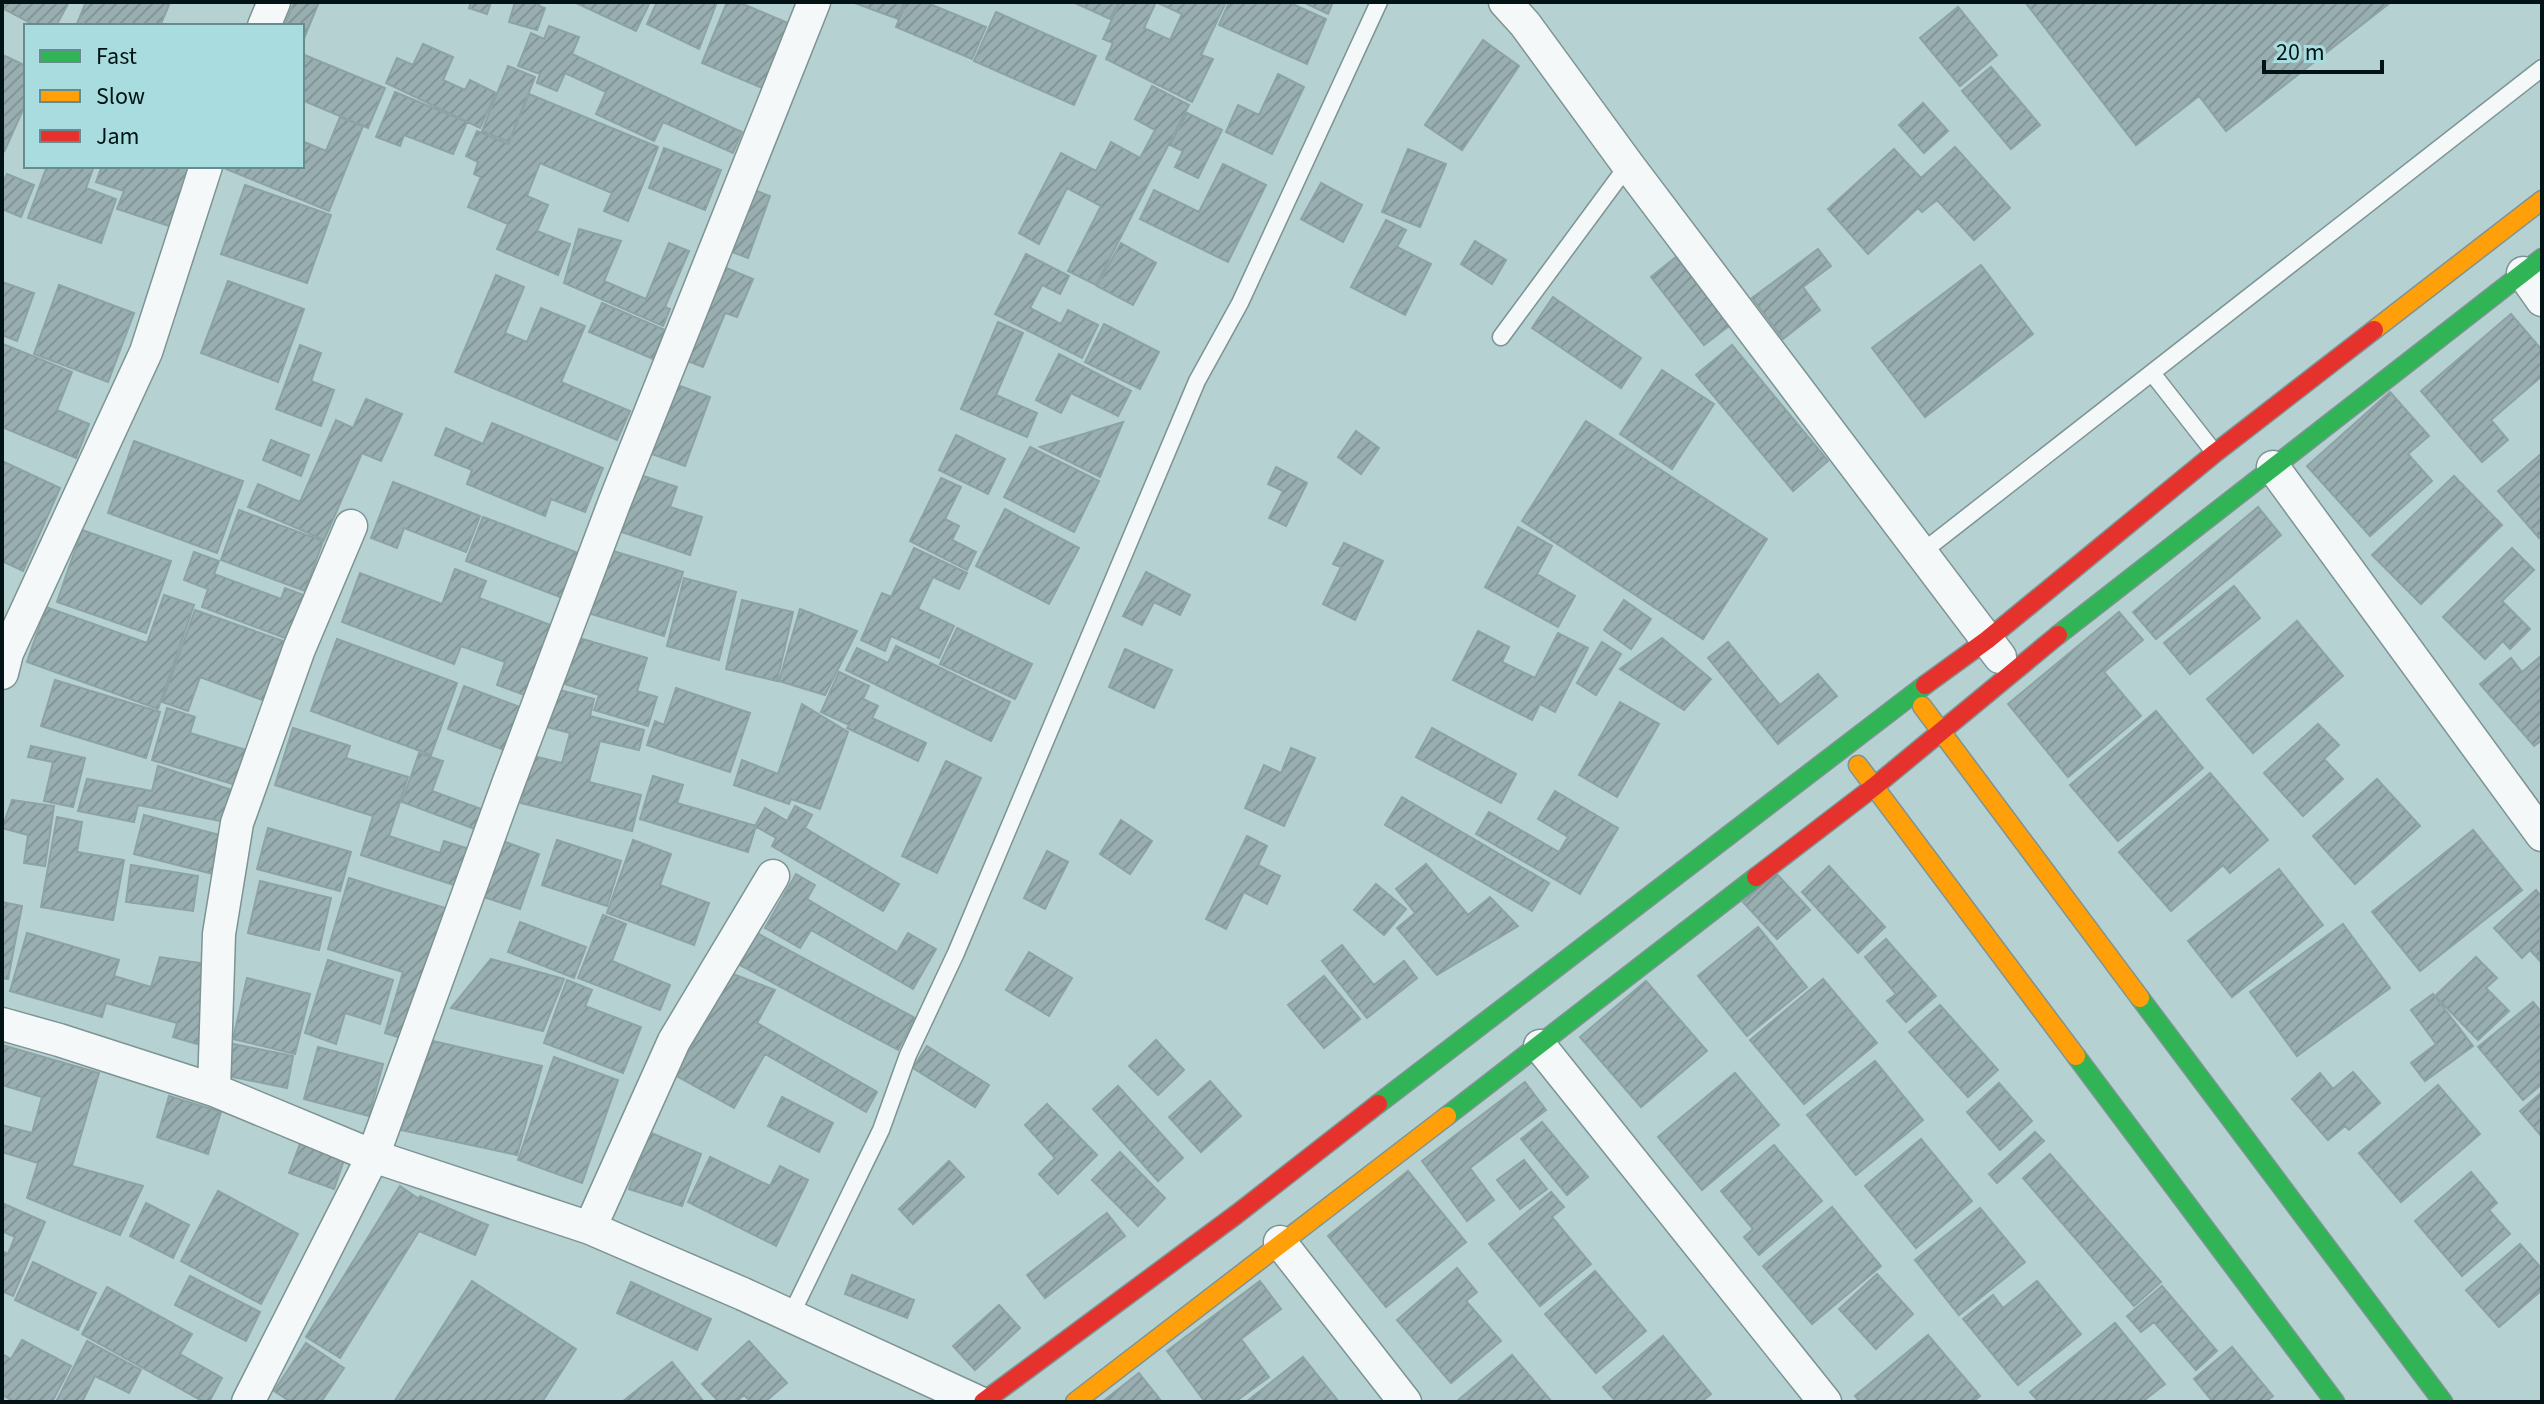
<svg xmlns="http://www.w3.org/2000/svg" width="2544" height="1404" font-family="'Source Sans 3',sans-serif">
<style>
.building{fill:url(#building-hatch);stroke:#8da2a5;stroke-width:2}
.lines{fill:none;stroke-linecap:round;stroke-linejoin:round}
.lane-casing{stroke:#7d9394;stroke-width:19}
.street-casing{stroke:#7d9394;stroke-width:35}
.fast-casing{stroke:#7d9394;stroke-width:21}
.slow-casing{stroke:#7d9394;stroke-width:21}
.jam-casing{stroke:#7d9394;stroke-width:21}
.lane{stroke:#f4f8f8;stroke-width:16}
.street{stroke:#f4f8f8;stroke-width:32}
.fast{stroke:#30b455;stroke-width:18}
.slow{stroke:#ff9f0a;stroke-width:18}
.jam{stroke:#e5322d;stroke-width:18}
</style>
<defs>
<pattern id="building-hatch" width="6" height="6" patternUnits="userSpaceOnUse" patternTransform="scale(2)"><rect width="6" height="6" fill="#99aeb1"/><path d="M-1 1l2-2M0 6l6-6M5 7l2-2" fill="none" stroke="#829597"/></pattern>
</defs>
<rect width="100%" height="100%" fill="#b5d1d2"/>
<path class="building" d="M2,2H69L56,26H36L2,8Z
M86,2H162L169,5L160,26H76Z
M294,2H319L302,43V26H284Z
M471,2H491L487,14L469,8Z
M515,2H540L539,6L545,8L537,30L509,22Z
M574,2H650L636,31Z
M657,2H717L699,49L647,24Z
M727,2H738L793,25L767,90L702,63Z
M852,2H904L898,19Z
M906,2H925L986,27L972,59L896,27Z
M1073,2H1119L1110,19Z
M1120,2H1156L1144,28L1170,40L1182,14L1156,2H1226L1201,55L1213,59L1192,102L1106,59L1113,43L1103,39Z
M1229,2H1288L1326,19L1307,64L1219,25Z
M1303,2H1333L1328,14Z
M2025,2H2391L2226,131L2199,96L2136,145Z
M1958,7L1997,55L1960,86L1920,38Z
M996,12L1096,56L1074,105L974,61Z
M549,26L579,37L572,54L742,132L733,153L663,122L654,141L596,114L606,92L565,73L557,91L537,83L540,74L518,66L531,33L544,39Z
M1483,40L1519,66L1462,150L1425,125Z
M423,44L453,57L443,80L465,90L470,80L496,93L480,128L386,83L397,58L413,65Z
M302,54L385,88L368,128L302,100Z
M5,56L26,66V103L4,152L2,63Z
M508,66L535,77L509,142L482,131Z
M1991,67L2040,125L2011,149L1962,91Z
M1278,74L1304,87L1272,154L1226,132L1238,105L1259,115Z
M1152,86L1189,105L1096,285L1068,271L1101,206L1067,188L1039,244L1019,233L1061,153L1096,171L1111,142L1140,158L1155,130L1135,119Z
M395,92L467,122L453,154L404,135L400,146L376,137Z
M529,94L658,147L628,221L604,211L612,193L540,163L527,196L548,205L537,231L570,244L558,275L497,249L508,224L468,207L481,177L474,174L478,162L466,156L477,131L508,144Z
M1923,103L1948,131L1924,153L1899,125Z
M1187,113L1222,130L1198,178L1175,167L1183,151L1170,145Z
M340,117L363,126L329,211L226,169L227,166H302V141L326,151Z
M1955,147L2010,208L1974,240L1937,200L1922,212L1918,208L1868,254L1828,209L1894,149L1921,178Z
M664,148L721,170L705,210L649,188Z
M1408,149L1446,164L1420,227L1382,212Z
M1223,164L1266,185L1228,262L1140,219L1154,190L1199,212Z
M47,166H94L86,188L116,199L101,243L28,218Z
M102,166H191L172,227L117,209L124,191L96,182Z
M7,174L34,185L21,217L2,209V185Z
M1321,183L1362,205L1343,242L1301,219Z
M245,185L331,215L307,283L221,254Z
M749,188L770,196L748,258L727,250Z
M1386,220L1406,230L1397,247L1431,264L1405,315L1351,287Z
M579,229L621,241L604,281L646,299L669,243L689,251L665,307L670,309L663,326L564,283Z
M1475,241L1506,260L1492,284L1461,264Z
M1121,243L1156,263L1133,305L1097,286Z
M1818,249L1831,266L1803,287L1820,310L1783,339L1752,298Z
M1026,254L1069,276L1060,294L1042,285L1030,308L1061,324L1068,310L1098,325L1082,358L995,314Z
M1676,257L1730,325L1704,345L1651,277Z
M719,265L753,279L737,317L725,313L703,367L682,359Z
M1981,265L2033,334L1925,417L1872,348Z
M496,275L524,287L505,333L527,342L541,308L585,326L561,382L630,411L617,440L455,372Z
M228,281L304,309L278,382L201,353Z
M2,282L34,293L17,341L2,335Z
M59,285L134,313L108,382L34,354Z
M1553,297L1641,358L1621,388L1532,328Z
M602,303L665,330L653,359L589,332Z
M2511,314L2542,350V376L2491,420L2508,440L2482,462L2421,391Z
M998,322L1023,333L996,395L1037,413L1027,437L961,409Z
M1104,324L1159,352L1140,389L1085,362Z
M3,344L72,372L57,410L89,424L76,458L2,427Z
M300,345L321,353L311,381L334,390L321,426L276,409Z
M1732,345L1828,461L1793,491L1696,375Z
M1059,354L1131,391L1118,416L1071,393L1061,413L1036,400Z
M1662,370L1714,404L1672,469L1620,434Z
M672,383L710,397L685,466L646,452Z
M2390,392L2429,436L2408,454L2432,481L2370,536L2307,466Z
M366,399L402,414L381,461L362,453L324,540L248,507L258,484L300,502L336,420L353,428Z
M1586,421L1767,539L1703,639L1522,521Z
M1123,422L1100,477L1040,447Z
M492,423L603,468L585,512L551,499L545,516L467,484L472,470L435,455L446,428L483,444Z
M1356,431L1379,448L1361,474L1338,457Z
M956,435L1005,459L988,494L939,470Z
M271,440L309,455L301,476L263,460Z
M134,441L243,481L217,553L108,513Z
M1030,447L1099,481L1074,532L1004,497Z
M2542,453V535L2539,538L2498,491Z
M2,461L60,488L23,571L2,561Z
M1276,467L1307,483L1286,526L1269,518L1283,491L1268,484Z
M637,474L677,487L670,507L702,517L690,555L619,531Z
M2454,476L2502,525L2421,604L2372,555Z
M941,478L961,487L945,519L959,526L952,540L976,552L967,570L910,541Z
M393,482L480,516L466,552L404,528L397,548L371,538Z
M2258,507L2281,535L2156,639L2133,612Z
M1005,509L1079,548L1049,604L976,566Z
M239,510L323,541L305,591L221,560Z
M483,517L581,554L565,599L466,561Z
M1518,527L1552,546L1537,574L1575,596L1558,627L1485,587Z
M82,530L171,561L146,633L57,602Z
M1344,543L1383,561L1355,620L1323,604L1341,567L1333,564Z
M603,548L683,572L664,636L585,612Z
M914,548L967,573L959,589L933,577L918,609L954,626L939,658L891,636L885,651L861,640L882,593L891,597Z
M2512,548L2534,570L2502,601L2530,629L2510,649L2503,641L2485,659L2443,617Z
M194,552L219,561L214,574L281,599L285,588L306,596L290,640L202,607L208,589L184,580Z
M455,569L486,581L479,598L556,627L530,697L497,685L505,662L461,646L454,664L342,622L360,573L442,604Z
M1146,572L1190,595L1180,615L1154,602L1142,625L1123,616Z
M684,578L736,592L719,660L667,646Z
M2234,586L2260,618L2190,674L2164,643Z
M164,595L194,605L158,709L27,662L46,607L147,643Z
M742,600L793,612L777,681L726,669Z
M1624,600L1651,619L1631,649L1604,630Z
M800,609L857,631L825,695L779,681Z
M195,610L289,643L268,702L200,677L188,711L162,702Z
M2119,612L2143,640L2104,672L2141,716L2068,777L2008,704Z
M2297,621L2343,676L2253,753L2207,699Z
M957,628L1032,664L1015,699L940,664Z
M1478,631L1509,647L1502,662L1535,678L1558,633L1588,648L1555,712L1540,704L1532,720L1453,680Z
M569,635L647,658L637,691L657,697L648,726L594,710L599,695L556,681Z
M1662,638L1711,679L1684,710L1620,669Z
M337,639L457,683L431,755L311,711Z
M1602,642L1621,654L1596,695L1577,683Z
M1728,642L1780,705L1818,674L1837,696L1778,744L1708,658Z
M896,646L1010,702L991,741L846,670L857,648L888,663Z
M1125,649L1172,670L1154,708L1109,687Z
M2542,655V740L2534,746L2480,684L2511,658L2522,672Z
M839,672L869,686L863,699L878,706L872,718L926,743L918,761L847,728L849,725L821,712Z
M55,680L160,712L146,758L41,726Z
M464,686L520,707L504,750L448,729Z
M552,688L594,699L590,716L644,730L639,750L600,741L589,782L641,795L632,831L521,803L533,756L562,763L570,733L543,726Z
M676,688L750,713L730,772L647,745L655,721L664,725Z
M1620,702L1659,724L1617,797L1579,775Z
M802,704L848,732L820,809L791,799L789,804L734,785L742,760L778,774Z
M167,708L195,717L190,733L246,750L236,785L152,760Z
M2156,711L2203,768L2118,841L2070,785Z
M2318,724L2339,745L2324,759L2343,779L2303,816L2264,773Z
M293,728L350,746L346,758L408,777L389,836L440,853L444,841L469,849L457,886L361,855L373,816L275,785Z
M1432,728L1516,774L1501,803L1416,757Z
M31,746L85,758L73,807L44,801L53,762L28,757Z
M1291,748L1315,758L1284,826L1245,808L1264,765L1281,773Z
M419,753L443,761L432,791L487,811L480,831L402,802Z
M946,761L981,778L937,873L902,856Z
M158,766L232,790L226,822L138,805L134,822L78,811L87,779L152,791Z
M2210,773L2268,840L2230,873L2223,865L2171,911L2119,852Z
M653,776L683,785L677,803L756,826L748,852L640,819Z
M2377,779L2420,826L2355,884L2313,836Z
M1555,791L1618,828L1580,894L1476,834L1489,812L1559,852L1568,837L1538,819Z
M1402,797L1549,883L1532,911L1385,825Z
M12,800L54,806L45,866L24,863L28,835L2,828Z
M795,806L812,815L805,828L899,884L883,911L772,846L776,838L755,826L765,808L787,821Z
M144,815L227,837L217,875L134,854Z
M57,817L82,822L77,852L124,860L113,920L41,907Z
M1121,820L1152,841L1130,874L1100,854Z
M268,828L351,852L340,891L257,869Z
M2473,830L2522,890L2420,971L2372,912Z
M1247,836L1267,846L1258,865L1280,876L1267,904L1244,892L1226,929L1206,919Z
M500,840L539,854L520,909L481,896Z
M557,840L621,861L607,906L542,885Z
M633,840L671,854L660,885L709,903L694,945L607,913Z
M1047,851L1068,862L1045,909L1024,898Z
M1426,864L1468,915L1490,897L1518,926L1437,975L1397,928L1415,913L1396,889Z
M131,865L198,876L193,911L126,902Z
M1829,866L1885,927L1858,953L1802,892Z
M2279,869L2323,925L2232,997L2188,941Z
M1776,873L1810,910L1777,939L1743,902Z
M796,874L815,885L807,899L897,952L908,933L936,949L913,989L811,930L800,948L765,928Z
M349,878L448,909L408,1040L385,1033L403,972L328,949Z
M260,881L331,898L319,950L248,933Z
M1376,884L1406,909L1384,935L1354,910Z
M2536,890L2542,897L2540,961L2530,950L2522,958L2494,928Z
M2,902L22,906L8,979L2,978Z
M603,915L626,924L612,961L670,985L660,1010L578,978Z
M520,922L586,947L574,978L508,952Z
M2343,924L2390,988L2297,1056L2250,992Z
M1758,927L1807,987L1747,1036L1698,976Z
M755,932L915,1018L898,1050L738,964Z
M27,933L119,960L114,976L151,987L160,957L207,964L201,1030L197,1044L173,1037L177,1023L106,1003L102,1017L10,991Z
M1886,939L1936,996L1906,1022L1887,1001L1896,994L1865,957Z
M1342,945L1374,985L1404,961L1417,978L1367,1018L1322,961Z
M1029,952L1072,978L1049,1016L1006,990Z
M2476,957L2497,978L2486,988L2509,1011L2478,1040L2435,996Z
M491,959L564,979L543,1031L451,1008Z
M328,960L393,980L380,1024L345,1013L336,1044L305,1033Z
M733,974L775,990L757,1023L877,1092L866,1112L765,1054L734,1108L675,1075Z
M1324,976L1360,1019L1324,1048L1288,1005Z
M247,978L310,994L295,1054L233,1039Z
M1823,979L1877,1043L1804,1104L1750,1040Z
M567,980L592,990L585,1006L641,1027L623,1073L544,1043Z
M1646,981L1707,1051L1641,1107L1580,1037Z
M2433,994L2473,1046L2425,1081L2411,1063L2436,1044L2411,1010Z
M2533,1002L2542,1013V1084L2523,1100L2478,1047Z
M1940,1005L1998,1070L1968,1097L1909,1032Z
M1156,1040L1184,1070L1158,1095L1129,1066Z
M433,1041L542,1066L517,1155L401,1130Z
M229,1043L293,1056L287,1088L223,1075Z
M2,1045L99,1073L72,1166L143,1186L120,1235L27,1198L38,1163L2,1152V1125L32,1133L42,1097L2,1085Z
M927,1046L989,1085L975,1107L913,1068Z
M318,1047L383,1064L369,1116L304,1099Z
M554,1057L618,1080L582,1183L518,1160Z
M1875,1061L1923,1120L1856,1175L1807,1115Z
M2353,1072L2380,1103L2349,1130L2345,1126L2328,1140L2292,1099L2320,1073L2333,1089Z
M1735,1073L1779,1125L1702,1190L1658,1137Z
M1210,1081L1241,1116L1201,1152L1169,1117Z
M1525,1082L1546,1110L1470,1168L1494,1200L1467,1221L1422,1161Z
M1999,1083L2032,1121L2000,1150L1967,1112Z
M2438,1085L2480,1134L2401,1202L2359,1153Z
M1118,1086L1183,1158L1158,1181L1093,1109Z
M2542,1092V1137L2520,1111Z
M169,1096L221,1112L208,1154L157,1137Z
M782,1097L833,1123L819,1152L768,1126Z
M1047,1104L1097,1155L1058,1194L1039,1174L1055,1158L1025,1125Z
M1542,1122L1588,1177L1567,1195L1521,1139Z
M649,1132L701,1154L682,1206L629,1189Z
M2035,1132L2044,1141L1997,1183L1989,1174Z
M1921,1139L1972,1201L1916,1248L1865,1186Z
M300,1144L344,1160L334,1189L289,1173Z
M1774,1145L1822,1201L1759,1255L1744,1237L1753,1229L1721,1191Z
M1120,1152L1165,1198L1138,1226L1092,1180Z
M2050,1154L2161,1282L2134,1306L2023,1178Z
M710,1157L770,1186L780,1166L808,1180L776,1246L688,1202Z
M1524,1160L1547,1189L1520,1209L1497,1180Z
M949,1161L964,1177L913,1224L899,1209Z
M1408,1171L1466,1242L1386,1307L1328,1236Z
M2471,1172L2497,1203L2489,1210L2510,1234L2462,1276L2415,1221Z
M400,1186L419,1199L420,1196L488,1225L475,1255L419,1231L340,1358L306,1337Z
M218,1191L298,1234L261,1304L181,1261Z
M1551,1192L1564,1207L1552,1217L1591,1264L1540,1306L1489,1244Z
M2,1203L45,1222L13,1296L2,1291V1251L8,1254L15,1237L2,1231Z
M146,1203L189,1225L173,1258L130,1236Z
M1832,1207L1881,1266L1812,1324L1763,1266Z
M1980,1208L2025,1262L1959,1315L1915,1260Z
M1107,1213L1125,1236L1045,1298L1027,1275Z
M2520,1244L2542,1269V1290L2499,1327L2466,1290Z
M33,1262L96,1293L78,1330L15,1300Z
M1457,1268L1477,1292L1466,1301L1501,1341L1451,1383L1397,1320Z
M1595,1271L1646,1331L1596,1373L1545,1314Z
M1877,1274L1913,1314L1876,1349L1839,1309Z
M852,1275L914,1300L907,1318L845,1294Z
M190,1276L260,1312L246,1341L175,1305Z
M472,1281L576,1349L542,1402H394Z
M1260,1281L1281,1309L1241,1339L1269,1377L1235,1402H1205L1167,1351Z
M2037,1281L2081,1334L2018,1385L1963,1319L1993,1295L2003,1308Z
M631,1282L711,1319L697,1350L617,1313Z
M2162,1286L2217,1351L2196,1370L2154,1322L2141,1332L2127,1316Z
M107,1287L192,1334L180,1354L222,1378L209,1402H204L82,1334Z
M999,1305L1020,1328L975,1370L953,1346Z
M2115,1323L2165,1384L2142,1402H2039L2030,1392Z
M1928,1335L1980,1396L1973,1402H1860L1855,1396Z
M1663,1336L1711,1394L1701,1402H1616L1603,1387Z
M22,1340L71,1366L52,1402H15L2,1395V1354L11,1359Z
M87,1341L141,1370L129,1393L95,1376L82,1402H56Z
M749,1341L787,1383L765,1402H751L744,1395L736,1402H719L702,1384Z
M306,1343L344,1368L321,1402H291L274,1391Z
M2232,1347L2273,1396L2265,1402H2213L2194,1379Z
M1512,1355L1552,1402H1456Z
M1303,1357L1339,1402H1246Z
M672,1362L704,1402H622Z
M1139,1373L1162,1402H1102Z"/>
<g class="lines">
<g class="lane-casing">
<path id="lane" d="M1501,337L1628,165
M2152,373L2214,452
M1921,553L2542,68
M790,1317L881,1130L908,1055L956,953L1197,381L1240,303L1379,2"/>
</g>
<g class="street-casing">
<path id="street" d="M1505,2L1525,24L1628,165L2000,657
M264,26L274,2
M2523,273L2542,300
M2273,467L2542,835
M2,673L7,653L146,352L206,166
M2,1024L59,1040L214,1090L373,1156L590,1228L743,1294L978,1402
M1540,1046L1825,1402
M214,1090L219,934L237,823L299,649L351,526
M590,1228L674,1041L773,876
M1280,1242L1405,1402
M248,1402L373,1156L508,784L615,501L814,2"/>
</g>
<g class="fast-casing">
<path id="fast" d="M2058,635L2542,258
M2140,998L2443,1402
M2076,1056L2335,1402
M1378,1104L1925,685
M1447,1116L1756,877"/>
</g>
<g class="slow-casing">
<path id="slow" d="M2374,330L2542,200
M1922,706L2140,998
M1858,765L2076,1056
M1075,1402L1447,1116"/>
</g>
<g class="jam-casing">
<path id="jam" d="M1925,685L1987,640L2215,453L2374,330
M1756,877L1875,786L2058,635
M983,1402L1237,1214L1378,1104"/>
</g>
<use href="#lane" class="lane"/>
<use href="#street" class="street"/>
<use href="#fast" class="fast"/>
<use href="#slow" class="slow"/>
<use href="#jam" class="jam"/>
</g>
<rect width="2544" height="1404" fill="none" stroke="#011314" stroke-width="8"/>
<rect x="24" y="24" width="280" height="144" fill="#a8dcdf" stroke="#658c8e" stroke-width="2"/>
<rect x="40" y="50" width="40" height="12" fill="#30b455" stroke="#658c8e" stroke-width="2"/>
<text x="96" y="64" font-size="24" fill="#011314">Fast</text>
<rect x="40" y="90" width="40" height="12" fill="#ff9f0a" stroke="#658c8e" stroke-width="2"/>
<text x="96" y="104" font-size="24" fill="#011314">Slow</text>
<rect x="40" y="130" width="40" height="12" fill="#e5322d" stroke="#658c8e" stroke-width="2"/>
<text x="96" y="144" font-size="24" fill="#011314">Jam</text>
<path d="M2264 60v12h118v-12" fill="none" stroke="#011314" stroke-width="4"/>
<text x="2276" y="60" font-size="24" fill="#011314" stroke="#a8dcdf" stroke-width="6" paint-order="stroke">20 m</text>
</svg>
